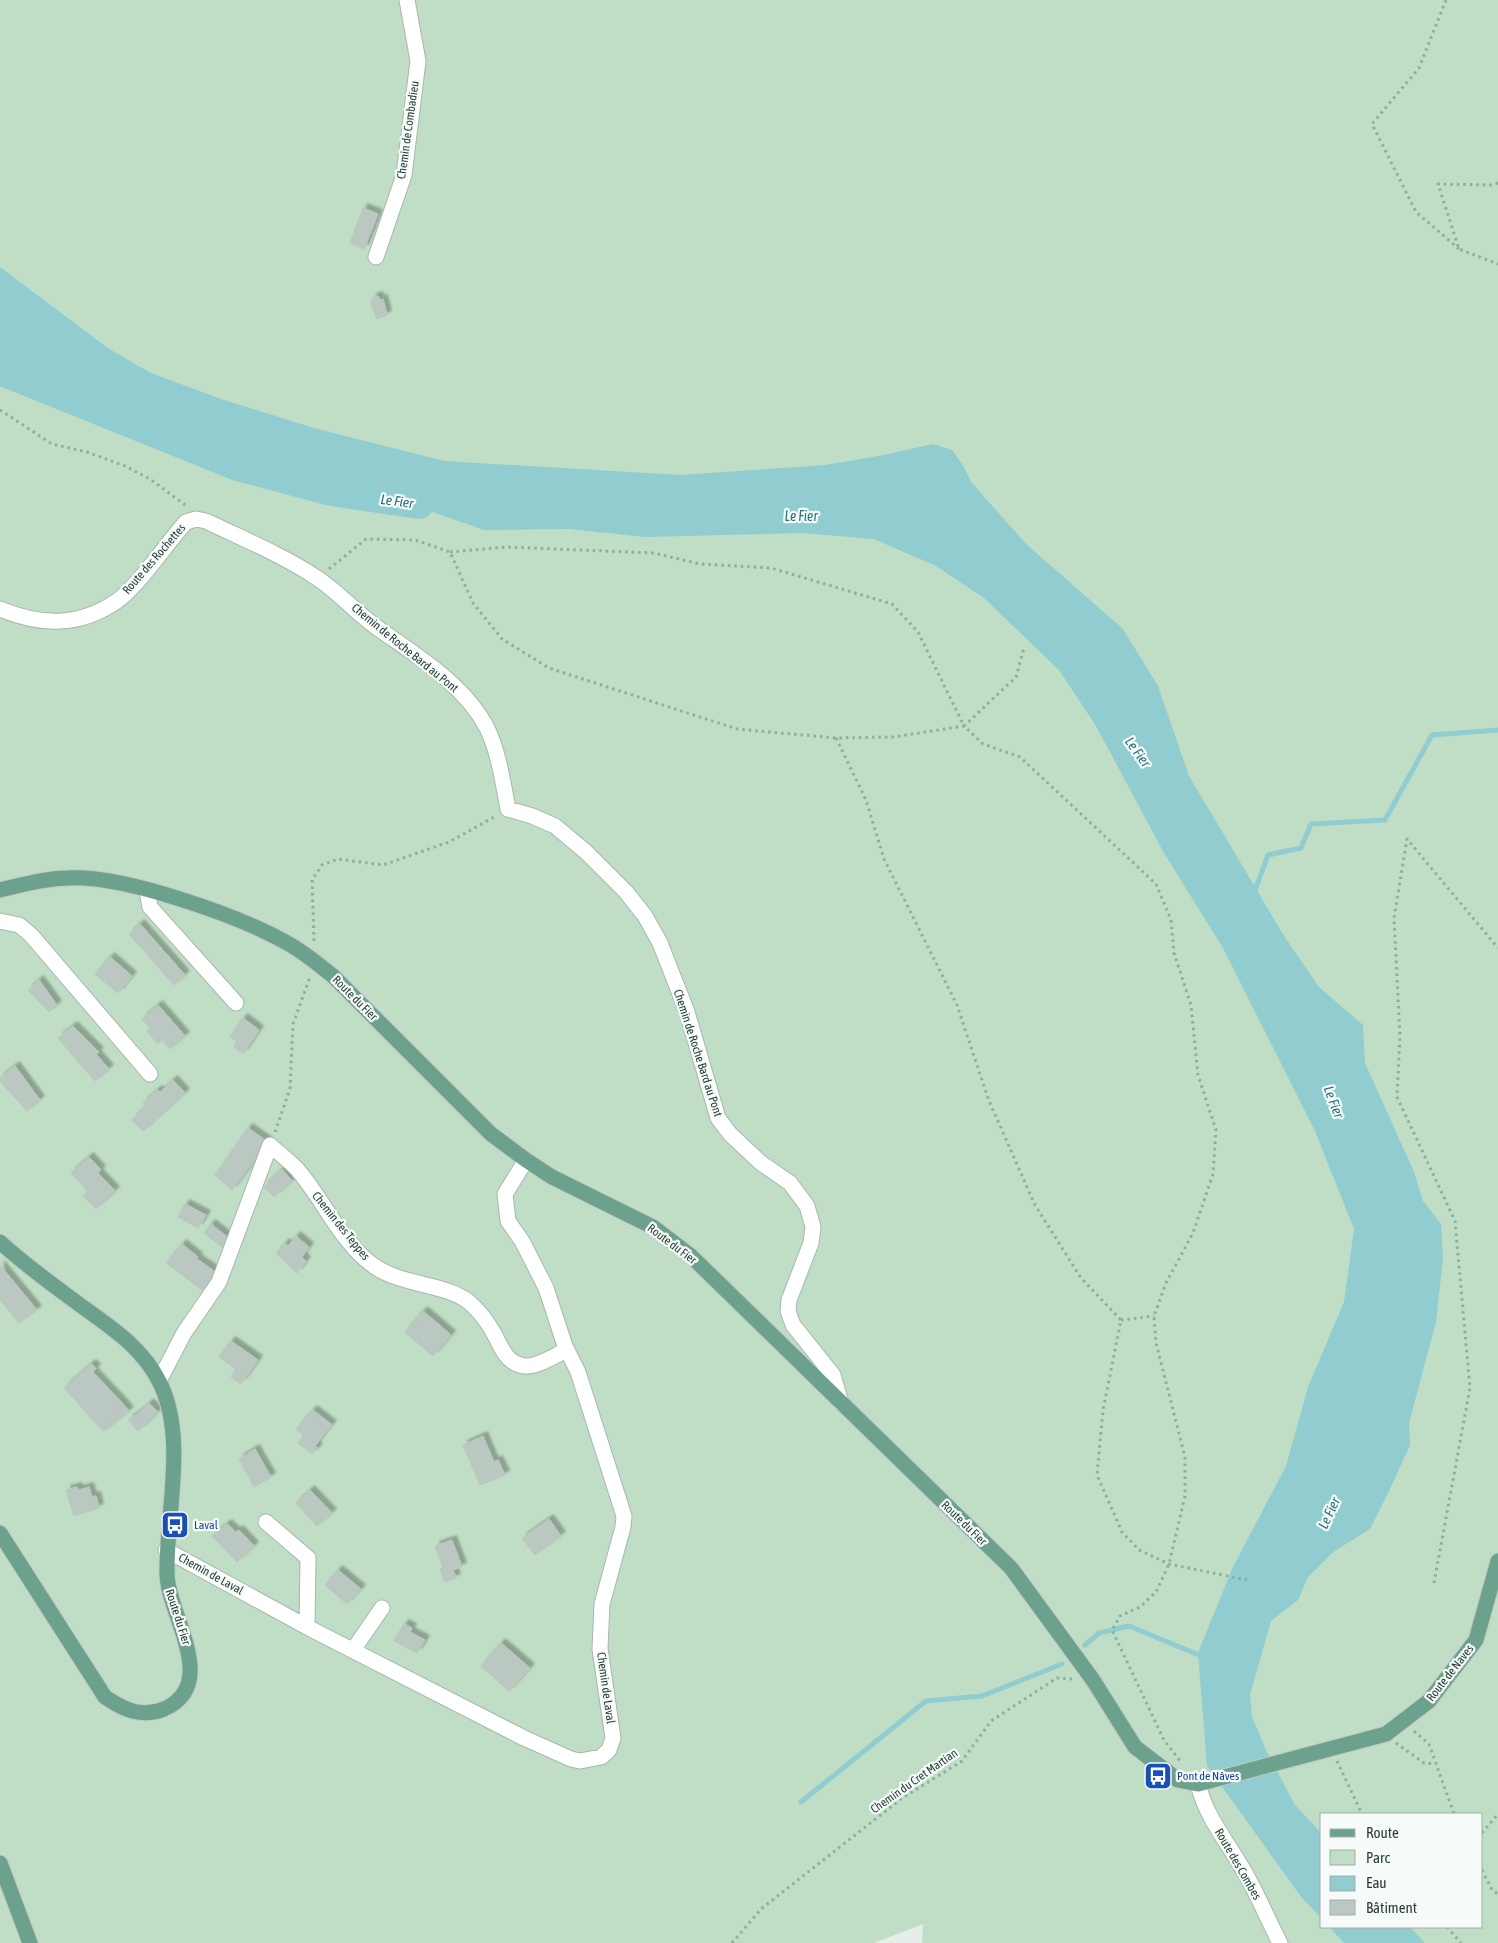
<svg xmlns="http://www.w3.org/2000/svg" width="1498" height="1943" font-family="'Asap Condensed',sans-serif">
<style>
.green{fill:#bfdec5;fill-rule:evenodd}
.water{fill:#90ccd0}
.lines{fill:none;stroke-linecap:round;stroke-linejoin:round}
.stream{stroke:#90ccd0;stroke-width:5}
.river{stroke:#90ccd0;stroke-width:30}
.building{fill:#bbc8c2;stroke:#b8c7bf;filter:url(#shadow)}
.minor-casing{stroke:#a8b6b0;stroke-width:17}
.major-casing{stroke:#c2c9c7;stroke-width:17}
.path{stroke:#87b09f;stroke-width:3;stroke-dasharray:2.5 4;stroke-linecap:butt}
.minor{stroke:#fff;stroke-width:15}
.major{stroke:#6ca18e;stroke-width:15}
.labels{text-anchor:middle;stroke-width:4.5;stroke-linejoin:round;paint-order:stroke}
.street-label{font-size:12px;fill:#253f36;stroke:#f6faf8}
.transit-label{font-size:12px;fill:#164399;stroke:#f6faf8;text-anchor:start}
.water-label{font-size:14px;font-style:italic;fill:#217379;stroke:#f6faf8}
</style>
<defs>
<filter id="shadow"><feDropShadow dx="4.5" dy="-4.5" stdDeviation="1" flood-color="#0004"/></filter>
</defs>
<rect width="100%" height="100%" fill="#e5eee9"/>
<path class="green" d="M0,0H1498V1943H922L923,1924L874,1943H0ZM1322,1814H1482V1927H1322Z"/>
<path class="water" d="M0,267L109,349L151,373L224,400L314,428L444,461L681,475L825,465L884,455L933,444L952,450L964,467L971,482L1026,544L1123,629L1158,686L1189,776L1284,936L1319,987L1363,1025L1365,1063L1414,1172L1423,1201L1441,1224L1443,1259L1436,1322L1409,1423L1410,1445L1389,1491L1370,1529L1333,1552L1308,1577L1298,1600L1271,1621L1250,1695L1252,1717L1266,1750L1295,1805L1322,1834V1919L1302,1898L1207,1766L1198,1653L1232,1569L1286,1466L1308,1387L1344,1302L1354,1229L1315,1131L1223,948L1164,853L1096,726L1059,670L984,598L936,566L874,539L803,533L645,537L569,529L484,530L407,503L331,490L239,465L131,414L0,367Z
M1329,1927H1410L1425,1943H1344Z"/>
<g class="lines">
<path class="stream" d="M1254,893L1268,855L1301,848L1311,824L1385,820L1432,735L1498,730
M1085,1645L1099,1633L1129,1626L1204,1657
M801,1802L926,1701L982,1696L1062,1664"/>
<path class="river" d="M0,370L238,466L331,491L419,504"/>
</g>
<path class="building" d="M363,208L378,214L364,249L350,243Z
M378,296L380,300L383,299L387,315L377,319L370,302H373L372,298Z
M140,924L185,975L174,985L129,934Z
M110,957L132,976L118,993L95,974Z
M39,980L57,1005L49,1012L28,990Z
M158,1005L185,1036L170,1049L162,1040L158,1044L147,1031L150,1028L142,1019Z
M243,1018L259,1030L243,1054L234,1047L237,1042L230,1036Z
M73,1026L99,1052L96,1054L109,1069L95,1081L58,1038Z
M15,1066L40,1100L27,1111L0,1081V1078Z
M173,1080L185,1093L143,1131L132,1120L146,1107L143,1103L157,1090L160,1092Z
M248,1128L268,1142L232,1190L215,1175Z
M89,1157L101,1170L98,1173L115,1191L96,1209L83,1196L88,1191L71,1173Z
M282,1169L292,1181L274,1197L264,1187Z
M185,1204L206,1215L198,1228L178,1217Z
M211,1224L230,1239L223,1248L204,1233Z
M296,1236L309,1247L302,1257L306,1261L297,1273L276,1253L285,1243L288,1246Z
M182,1244L198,1257L197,1259L217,1273L202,1290L166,1263Z
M0,1265L37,1310L19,1323L0,1300Z
M423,1311L436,1322L434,1325L425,1317L419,1324L414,1321Z
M425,1317L434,1325L436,1322L451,1335L433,1356L405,1332L414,1321L419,1324Z
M231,1341L258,1360L246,1377L219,1357Z
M91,1364L96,1368L93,1372L123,1404L103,1423L107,1429L103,1431L64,1388Z
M236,1369L246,1377L240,1384L231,1377Z
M149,1403L158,1412L151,1419L142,1410Z
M123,1404L129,1411L107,1429L103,1423Z
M142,1410L151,1419L146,1424L137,1414Z
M313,1410L332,1425L328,1429L308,1415Z
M137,1414L146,1424L138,1431L128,1420Z
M308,1415L328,1429L315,1446L318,1448L312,1454L298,1443L304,1436L296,1429Z
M483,1436L494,1462L498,1460L505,1475L480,1485L463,1445Z
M255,1449L271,1477L254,1487L239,1459Z
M77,1487L79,1490L89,1487L92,1497L96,1496L99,1508L74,1516L66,1490Z
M310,1490L332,1513L317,1526L296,1503Z
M549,1519L561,1536L535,1555L522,1538Z
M227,1524L236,1532L239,1530L254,1546L237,1562L212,1536Z
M452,1540L462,1567L453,1570L456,1578L445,1582L440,1569L443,1568L435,1546Z
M338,1570L361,1589L347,1604L325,1585Z
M404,1624L412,1628L410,1632L425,1640L417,1653L394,1641Z
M501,1643L530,1668L509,1691L481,1666Z"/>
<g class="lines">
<g class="minor-casing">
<path id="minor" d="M376,257L404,175L418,61L407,0
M0,609C41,626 79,627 117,601C139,585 166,544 186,522L196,519L206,521C243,539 283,555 317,578C340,593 357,614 379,629C417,656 465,685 487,728C499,753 503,783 508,809L532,816L555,826L586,852L626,892L645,916L660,943L687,1012L718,1118L730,1134L761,1163L790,1183L807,1206L813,1227L811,1243L789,1300L788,1311L793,1325L833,1375L841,1403
M147,891L150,907L236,1003
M0,921L19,925L31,935L150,1074
M159,1381L184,1333L219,1282L270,1145C279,1153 288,1160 296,1168C323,1198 340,1242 374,1266C403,1286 444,1283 469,1302C478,1310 487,1321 493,1332C501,1345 505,1364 525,1366C538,1367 555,1355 567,1350
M266,1522L308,1558L307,1627
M166,1550L307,1627L524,1738L571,1759L580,1761L601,1757L609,1750L613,1738L600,1649L602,1604L623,1527L624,1516L578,1372L565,1346L546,1288L522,1241L508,1221L505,1194L526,1160
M353,1650L382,1608
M1198,1784C1207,1821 1232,1847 1249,1880C1260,1900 1269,1922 1280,1943"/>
</g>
<g class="major-casing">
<path id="major" d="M0,890C22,885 45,878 68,878C124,875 240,916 289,944C305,953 319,965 333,976L491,1134L526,1160L552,1177L653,1227L691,1256L1011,1568L1093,1680L1135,1747L1178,1780L1198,1784L1386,1734L1429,1701L1476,1640L1498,1561
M0,1242C25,1265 53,1285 80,1305C111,1327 143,1348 160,1383C187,1438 166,1513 167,1573C167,1614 221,1684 164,1709C142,1718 124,1710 105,1697L0,1533
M0,1863L30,1943"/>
</g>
<path class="path" d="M1446,0L1419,68L1372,124L1416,212L1459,249
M1498,183L1491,185L1438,184L1459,249L1498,264
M0,410L52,444L87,452L125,466L150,479L188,507
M450,552L507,547L654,553L700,564L771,568L892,604L918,632L964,726L1016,677L1024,648
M329,569L366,539L415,540L450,552L473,603L502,639L549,668L737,729L836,738L893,737L964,726L983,744L1020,757L1156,884L1171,920L1174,953L1191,1005L1198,1075L1216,1130L1213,1174L1193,1233L1166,1283L1154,1316L1156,1343L1185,1457V1496L1169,1564L1156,1592L1140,1607L1120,1616L1112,1630L1164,1740L1180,1761
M836,738L866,800L884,859L957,1005L989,1101L1035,1205L1081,1278L1121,1320L1103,1410L1097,1475L1122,1532L1139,1550L1169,1564L1247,1580
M314,941L312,880L322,865L338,859L383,865L449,842L496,816
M275,1132L290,1089L293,1024L310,977
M1121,1320L1154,1316
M1434,1583L1470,1388L1455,1221L1397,1097L1400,1036L1394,918L1407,839L1498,948
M1414,1731L1429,1744L1454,1814
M1396,1743L1424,1763L1436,1764
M1337,1761L1362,1814
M1482,1833L1498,1814
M1482,1870L1492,1890L1498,1894
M1447,1927L1461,1943
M732,1943L761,1909L901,1799L962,1761L991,1721L1057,1678L1072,1679"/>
<use href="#minor" class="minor"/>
<use href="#major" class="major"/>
</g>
<defs>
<g id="bus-square" transform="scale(1.4375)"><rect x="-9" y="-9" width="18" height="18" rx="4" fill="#1a4fb4" stroke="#f6faf8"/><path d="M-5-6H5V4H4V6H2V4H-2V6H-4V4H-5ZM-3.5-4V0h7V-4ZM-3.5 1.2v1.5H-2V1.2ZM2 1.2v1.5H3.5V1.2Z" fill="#fff"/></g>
</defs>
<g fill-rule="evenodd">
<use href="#bus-square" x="175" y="1525"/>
<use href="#bus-square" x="1158" y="1776"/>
</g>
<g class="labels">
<g class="street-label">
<text transform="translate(408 130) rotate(-82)" y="4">Chemin de Combadieu</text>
<text transform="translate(154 559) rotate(-49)" y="4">Route des Rochettes</text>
<text transform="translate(405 648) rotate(39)" y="4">Chemin de Roche Bard au Pont</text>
<text transform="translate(355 998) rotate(45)" y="4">Route du Fier</text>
<text transform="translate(698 1053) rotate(72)" y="4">Chemin de Roche Bard au Pont</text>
<text transform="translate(341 1226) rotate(51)" y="4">Chemin des Teppes</text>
<text transform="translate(672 1244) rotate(37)" y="4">Route du Fier</text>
<text transform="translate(964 1523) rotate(44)" y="4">Route du Fier</text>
<text transform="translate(211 1574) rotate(29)" y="4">Chemin de Laval</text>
<text transform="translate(178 1617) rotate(72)" y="4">Route du Fier</text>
<text transform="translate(1450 1673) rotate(-52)" y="4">Route de Naves</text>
<text transform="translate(606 1688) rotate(82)" y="4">Chemin de Laval</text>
<text transform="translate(914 1781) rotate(-35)" y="4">Chemin du Cret Martian</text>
<text transform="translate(1238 1864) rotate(60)" y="4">Route des Combes</text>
</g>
<g class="transit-label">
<text x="194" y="1529">Laval</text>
<text x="1177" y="1780">Pont de Nâves</text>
</g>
<g class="water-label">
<text transform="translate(397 501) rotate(8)" y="5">Le Fier</text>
<text x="801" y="521">Le Fier</text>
<text transform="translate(1138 752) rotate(54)" y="5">Le Fier</text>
<text transform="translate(1334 1102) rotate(69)" y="5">Le Fier</text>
<text transform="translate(1329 1513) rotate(-65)" y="5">Le Fier</text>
</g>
</g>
<rect x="1320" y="1813" width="162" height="115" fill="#f6faf8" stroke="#a2afaa"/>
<rect x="1330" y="1829" width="25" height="8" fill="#6ca18e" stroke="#a2afaa"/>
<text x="1366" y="1838" font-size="15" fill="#253f36">Route</text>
<rect x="1330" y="1850" width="25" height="15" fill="#bfdec5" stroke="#a2afaa"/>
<text x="1366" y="1863" font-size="15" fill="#253f36">Parc</text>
<rect x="1330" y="1876" width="25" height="15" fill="#90ccd0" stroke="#a2afaa"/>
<text x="1366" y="1888" font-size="15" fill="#253f36">Eau</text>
<rect x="1330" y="1900" width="25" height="15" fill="#bbc8c2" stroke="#a2afaa"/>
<text x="1366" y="1913" font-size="15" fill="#253f36">Bâtiment</text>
</svg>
